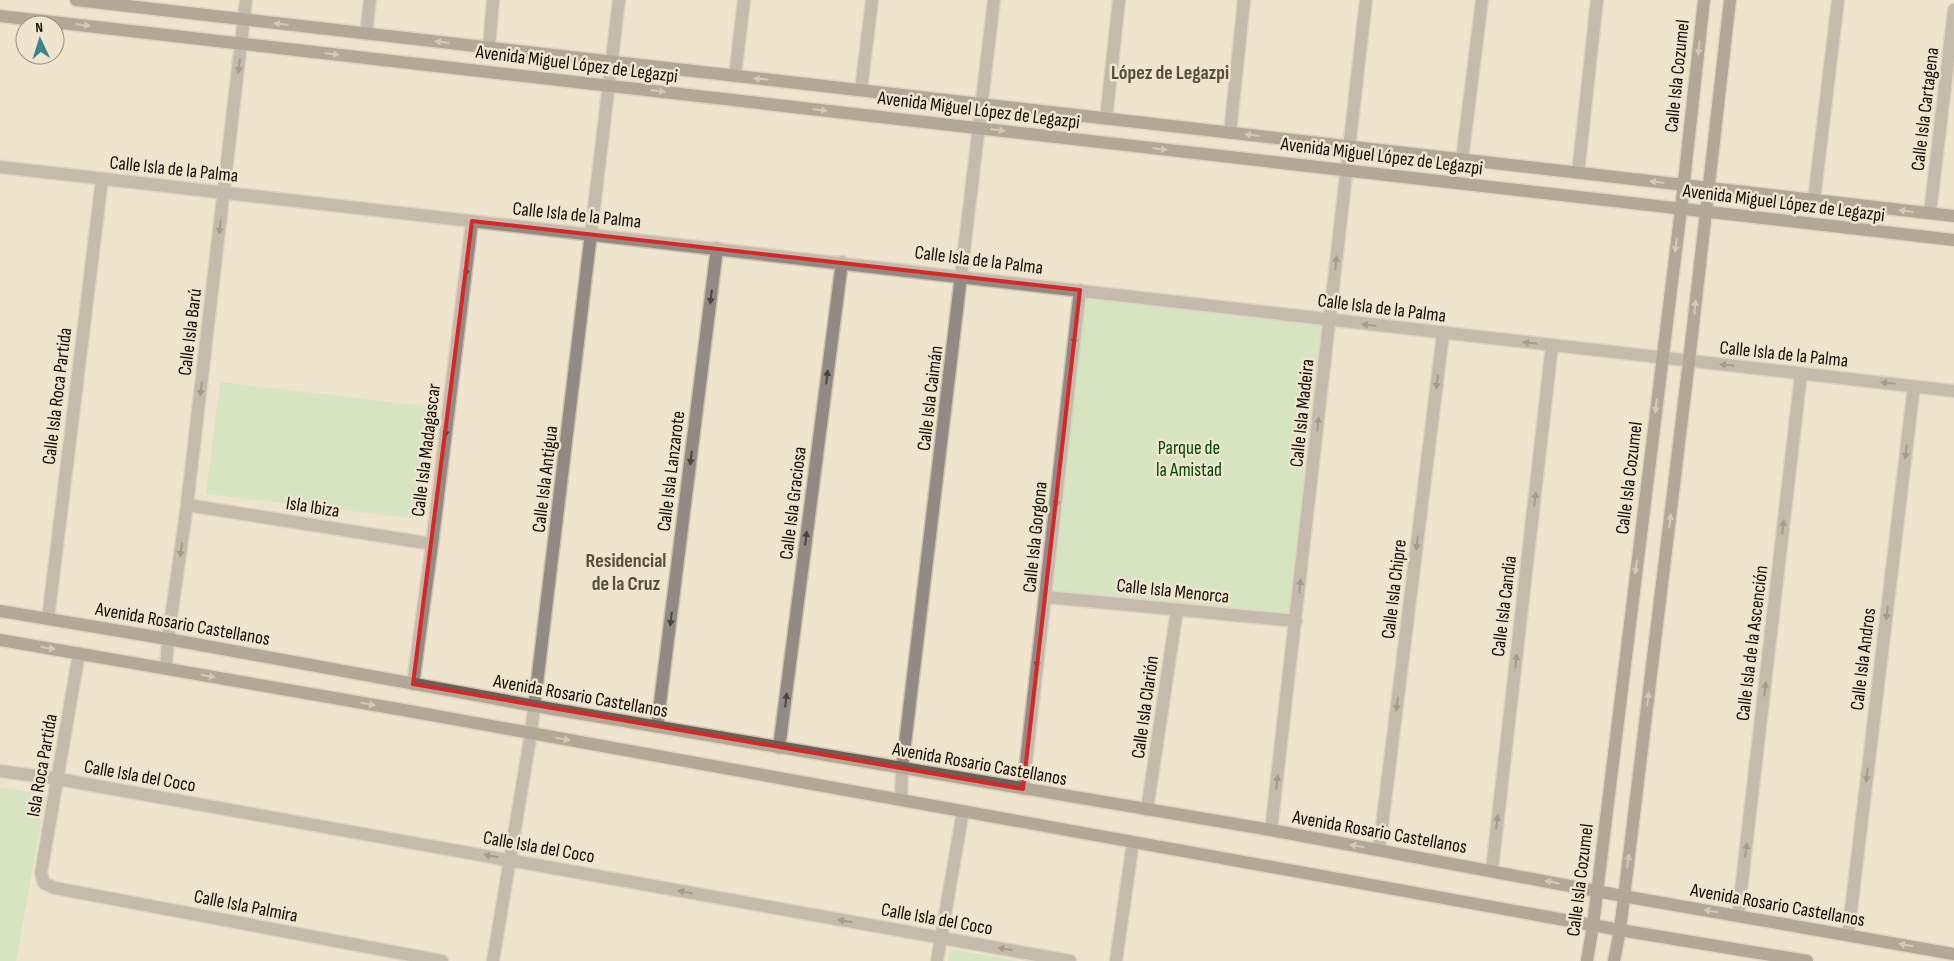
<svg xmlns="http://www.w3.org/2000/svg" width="1954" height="961" font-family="'Sofia Sans Condensed',sans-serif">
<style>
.green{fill:#b8e4b4}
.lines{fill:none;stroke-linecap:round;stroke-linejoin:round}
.street-casing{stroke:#ccc2ae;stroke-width:15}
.secondary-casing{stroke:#ccc2ae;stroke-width:15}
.street{stroke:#928a83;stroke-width:12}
.secondary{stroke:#6a5f55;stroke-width:12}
.oneway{fill:#b3a898}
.oneway2{fill:#4c463f}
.marked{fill:none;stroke:#d62828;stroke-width:4;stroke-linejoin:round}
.labels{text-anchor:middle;stroke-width:5;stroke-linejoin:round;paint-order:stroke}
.street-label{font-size:19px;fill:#120f07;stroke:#efe4ce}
.park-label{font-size:19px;fill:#004900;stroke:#efe4ce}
.neighbourhood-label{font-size:20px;font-weight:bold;fill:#574e3b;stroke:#efe4ce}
</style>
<rect width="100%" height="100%" fill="#efe4ce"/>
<path class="green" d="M1085,296L1324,324L1292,615L1053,592Z
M220,382L433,407L419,519L206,494Z
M0,787L46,795L16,961H0Z
M950,949L1018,961H948Z"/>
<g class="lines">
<g class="street-casing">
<path id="street" d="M366,33L370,0
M489,47L493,0
M735,76L744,0
M861,90L872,0
M1106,119L1119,0
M1230,133L1244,0
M1462,160L1482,0
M0,167C652,240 1303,317 1954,391
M1578,173L1597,0
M1814,200L1838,0
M1930,213L1954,10
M187,505L432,544
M1046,597L1296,621
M48,619L102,179
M79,653L41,873L44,883L55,888L442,961
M166,668L168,639L187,505L246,0
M413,684L432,544L472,221
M657,727L717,248
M779,748L842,262
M0,771L58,779L1070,961
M1023,789L1080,290
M901,800L902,769L994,0
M1147,810L1177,610
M1271,830L1366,0
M1379,850L1443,334
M1492,870L1552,345
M1738,916L1801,374
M1848,935L1914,386
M493,961L531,733L619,0
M937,961L963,811
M1116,961L1133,842"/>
</g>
<g class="secondary-casing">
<path id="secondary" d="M76,0L1954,216
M0,16L1954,240
M0,611L168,639L535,706L1271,830L1623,896L1954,954
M0,640L409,711L1620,930L1807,961
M1587,961L1593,925L1681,209L1704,0
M1614,961L1620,930L1689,361L1730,0"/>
</g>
<use href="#street" class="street"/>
<use href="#secondary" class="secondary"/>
</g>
<defs><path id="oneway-solid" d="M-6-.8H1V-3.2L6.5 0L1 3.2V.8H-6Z" transform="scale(1.25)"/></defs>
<g class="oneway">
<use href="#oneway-solid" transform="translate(281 24) rotate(-173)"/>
<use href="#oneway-solid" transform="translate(83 25) rotate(7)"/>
<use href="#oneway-solid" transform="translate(442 42) rotate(-173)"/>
<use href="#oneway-solid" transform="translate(1699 48) rotate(96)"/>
<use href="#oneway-solid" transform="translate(332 54) rotate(7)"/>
<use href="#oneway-solid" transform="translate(761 79) rotate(-174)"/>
<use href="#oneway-solid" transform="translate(658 91) rotate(7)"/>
<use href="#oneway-solid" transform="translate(820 110) rotate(7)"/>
<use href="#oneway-solid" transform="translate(998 130) rotate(7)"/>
<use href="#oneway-solid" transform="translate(1252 135) rotate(-173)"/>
<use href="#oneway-solid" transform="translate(1160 149) rotate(7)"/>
<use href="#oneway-solid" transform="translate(1657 182) rotate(-173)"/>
<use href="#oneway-solid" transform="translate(1906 211) rotate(-173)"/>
<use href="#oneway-solid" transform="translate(1676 245) rotate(97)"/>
<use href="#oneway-solid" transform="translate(1695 307) rotate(-84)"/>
<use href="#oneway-solid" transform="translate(1656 406) rotate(97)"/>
<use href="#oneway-solid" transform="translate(1670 521) rotate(-83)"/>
<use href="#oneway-solid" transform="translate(1636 567) rotate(97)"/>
<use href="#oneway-solid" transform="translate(48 648) rotate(9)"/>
<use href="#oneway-solid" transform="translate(208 676) rotate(10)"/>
<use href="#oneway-solid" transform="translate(1648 699) rotate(-83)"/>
<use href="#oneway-solid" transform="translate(368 704) rotate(10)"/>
<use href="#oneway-solid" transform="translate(563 739) rotate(10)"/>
<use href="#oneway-solid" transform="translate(1357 846) rotate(-170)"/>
<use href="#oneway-solid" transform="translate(1628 861) rotate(-83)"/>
<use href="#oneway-solid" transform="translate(1552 882) rotate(-169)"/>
<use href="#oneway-solid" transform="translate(1711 911) rotate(-170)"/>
<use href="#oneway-solid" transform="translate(1906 945) rotate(-170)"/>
</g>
<g class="oneway2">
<use href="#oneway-solid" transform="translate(239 66) rotate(97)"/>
<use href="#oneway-solid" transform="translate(220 227) rotate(97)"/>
<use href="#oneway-solid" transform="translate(1336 263) rotate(-84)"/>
<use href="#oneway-solid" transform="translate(466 269) rotate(97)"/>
<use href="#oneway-solid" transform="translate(711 297) rotate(97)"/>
<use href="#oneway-solid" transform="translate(1369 325) rotate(-173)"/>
<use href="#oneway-solid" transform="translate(1075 338) rotate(96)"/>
<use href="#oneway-solid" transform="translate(1530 343) rotate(-174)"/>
<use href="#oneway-solid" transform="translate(1727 365) rotate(-174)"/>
<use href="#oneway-solid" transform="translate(827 377) rotate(-83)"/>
<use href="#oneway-solid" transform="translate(1437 382) rotate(97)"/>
<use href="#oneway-solid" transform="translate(1888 383) rotate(-174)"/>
<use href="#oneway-solid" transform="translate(201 389) rotate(97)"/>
<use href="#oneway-solid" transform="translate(1318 424) rotate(-84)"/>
<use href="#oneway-solid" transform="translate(446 430) rotate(97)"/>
<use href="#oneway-solid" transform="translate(1906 452) rotate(97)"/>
<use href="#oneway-solid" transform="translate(691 458) rotate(97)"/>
<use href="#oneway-solid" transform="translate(1535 499) rotate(-83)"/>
<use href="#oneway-solid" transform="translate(1057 500) rotate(96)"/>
<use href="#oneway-solid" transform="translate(1783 527) rotate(-83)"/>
<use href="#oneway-solid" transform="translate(806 538) rotate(-83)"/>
<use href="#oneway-solid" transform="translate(1417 543) rotate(97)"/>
<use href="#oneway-solid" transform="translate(181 550) rotate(98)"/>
<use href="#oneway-solid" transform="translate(1300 586) rotate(-84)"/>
<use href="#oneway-solid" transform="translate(1887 613) rotate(97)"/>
<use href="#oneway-solid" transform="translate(671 619) rotate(97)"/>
<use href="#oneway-solid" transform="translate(1038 661) rotate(97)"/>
<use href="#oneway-solid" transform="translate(1516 661) rotate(-83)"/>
<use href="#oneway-solid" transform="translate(1765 689) rotate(-83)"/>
<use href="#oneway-solid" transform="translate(786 700) rotate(-83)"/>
<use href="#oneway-solid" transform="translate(1397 704) rotate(97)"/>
<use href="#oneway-solid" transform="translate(1867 775) rotate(97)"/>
<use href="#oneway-solid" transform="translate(1277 782) rotate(-83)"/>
<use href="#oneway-solid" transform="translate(1497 822) rotate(-83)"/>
<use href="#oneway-solid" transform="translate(1746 850) rotate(-83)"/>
<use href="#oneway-solid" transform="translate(491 856) rotate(-170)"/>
<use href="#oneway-solid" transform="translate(685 892) rotate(-170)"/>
<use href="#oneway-solid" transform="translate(845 921) rotate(-170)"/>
<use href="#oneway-solid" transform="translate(1005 949) rotate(-170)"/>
</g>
<path d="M0 0H1954V961H0ZM472,221L1080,290L1023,789L413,684Z" fill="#efe4ce" fill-opacity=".55" fill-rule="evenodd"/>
<path class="marked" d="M472,221L1080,290L1023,789L413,684Z"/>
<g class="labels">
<g class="street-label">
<text transform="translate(577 63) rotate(7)" y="7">Avenida Miguel López de Legazpi</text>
<text transform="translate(1676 76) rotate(-84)" y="7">Calle Isla Cozumel</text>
<text transform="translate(979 109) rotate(7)" y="7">Avenida Miguel López de Legazpi</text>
<text transform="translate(1924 109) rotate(-83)" y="7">Calle Isla Cartagena</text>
<text transform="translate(1382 155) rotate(7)" y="7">Avenida Miguel López de Legazpi</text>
<text transform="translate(174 168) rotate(6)" y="7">Calle Isla de la Palma</text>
<text transform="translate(1784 202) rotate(7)" y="7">Avenida Miguel López de Legazpi</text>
<text transform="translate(577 214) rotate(6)" y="7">Calle Isla de la Palma</text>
<text transform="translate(979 259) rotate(7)" y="7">Calle Isla de la Palma</text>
<text transform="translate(1382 307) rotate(7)" y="7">Calle Isla de la Palma</text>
<text transform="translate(189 332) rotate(-83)" y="7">Calle Isla Barú</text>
<text transform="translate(1784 353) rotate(6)" y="7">Calle Isla de la Palma</text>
<text transform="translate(56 396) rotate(-83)" y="7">Calle Isla Roca Partida</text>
<text transform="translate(929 398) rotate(-83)" y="7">Calle Isla Caimán</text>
<text transform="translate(1301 413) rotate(-84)" y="7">Calle Isla Madeira</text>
<text transform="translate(425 450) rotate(-83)" y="7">Calle Isla Madagascar</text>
<text transform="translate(670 471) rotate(-83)" y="7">Calle Isla Lanzarote</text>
<text transform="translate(1628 478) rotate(-83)" y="7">Calle Isla Cozumel</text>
<text transform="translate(544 479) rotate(-83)" y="7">Calle Isla Antigua</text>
<text transform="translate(792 503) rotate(-83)" y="7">Calle Isla Graciosa</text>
<text transform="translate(313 506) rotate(9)" y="7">Isla Ibiza</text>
<text transform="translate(1034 537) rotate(-84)" y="7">Calle Isla Gorgona</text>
<text transform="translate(1393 589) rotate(-83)" y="7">Calle Isla Chipre</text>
<text transform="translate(1173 590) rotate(6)" y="7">Calle Isla Menorca</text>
<text transform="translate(1503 606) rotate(-83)" y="7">Calle Isla Candia</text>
<text transform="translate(183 623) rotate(10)" y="7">Avenida Rosario Castellanos</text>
<text transform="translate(1751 643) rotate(-83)" y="7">Calle Isla de la Ascención</text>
<text transform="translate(1862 659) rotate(-83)" y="7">Calle Isla Andros</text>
<text transform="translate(581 695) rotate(10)" y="7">Avenida Rosario Castellanos</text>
<text transform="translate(1144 707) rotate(-82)" y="7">Calle Isla Clarión</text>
<text transform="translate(980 763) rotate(10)" y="7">Avenida Rosario Castellanos</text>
<text transform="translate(41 765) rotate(-80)" y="7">Isla Roca Partida</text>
<text transform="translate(140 775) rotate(10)" y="7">Calle Isla del Coco</text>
<text transform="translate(1380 831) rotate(10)" y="7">Avenida Rosario Castellanos</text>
<text transform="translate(539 846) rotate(10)" y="7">Calle Isla del Coco</text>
<text transform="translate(1579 880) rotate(-83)" y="7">Calle Isla Cozumel</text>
<text transform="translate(1778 904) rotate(10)" y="7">Avenida Rosario Castellanos</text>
<text transform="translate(246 905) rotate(11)" y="7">Calle Isla Palmira</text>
<text transform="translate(937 918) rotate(10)" y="7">Calle Isla del Coco</text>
</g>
<g class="park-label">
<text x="1189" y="454">Parque de<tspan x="1189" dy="22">la Amistad</tspan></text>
</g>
<g class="neighbourhood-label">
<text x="1170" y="79">López de Legazpi</text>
<text x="626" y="567">Residencial<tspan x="626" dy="23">de la Cruz</tspan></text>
</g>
</g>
<g transform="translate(40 40) rotate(356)"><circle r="24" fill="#efe4ce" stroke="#978f7e"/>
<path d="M0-4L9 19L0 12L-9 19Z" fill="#3d848d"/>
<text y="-8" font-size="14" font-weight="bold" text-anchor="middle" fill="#120f07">N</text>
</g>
</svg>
